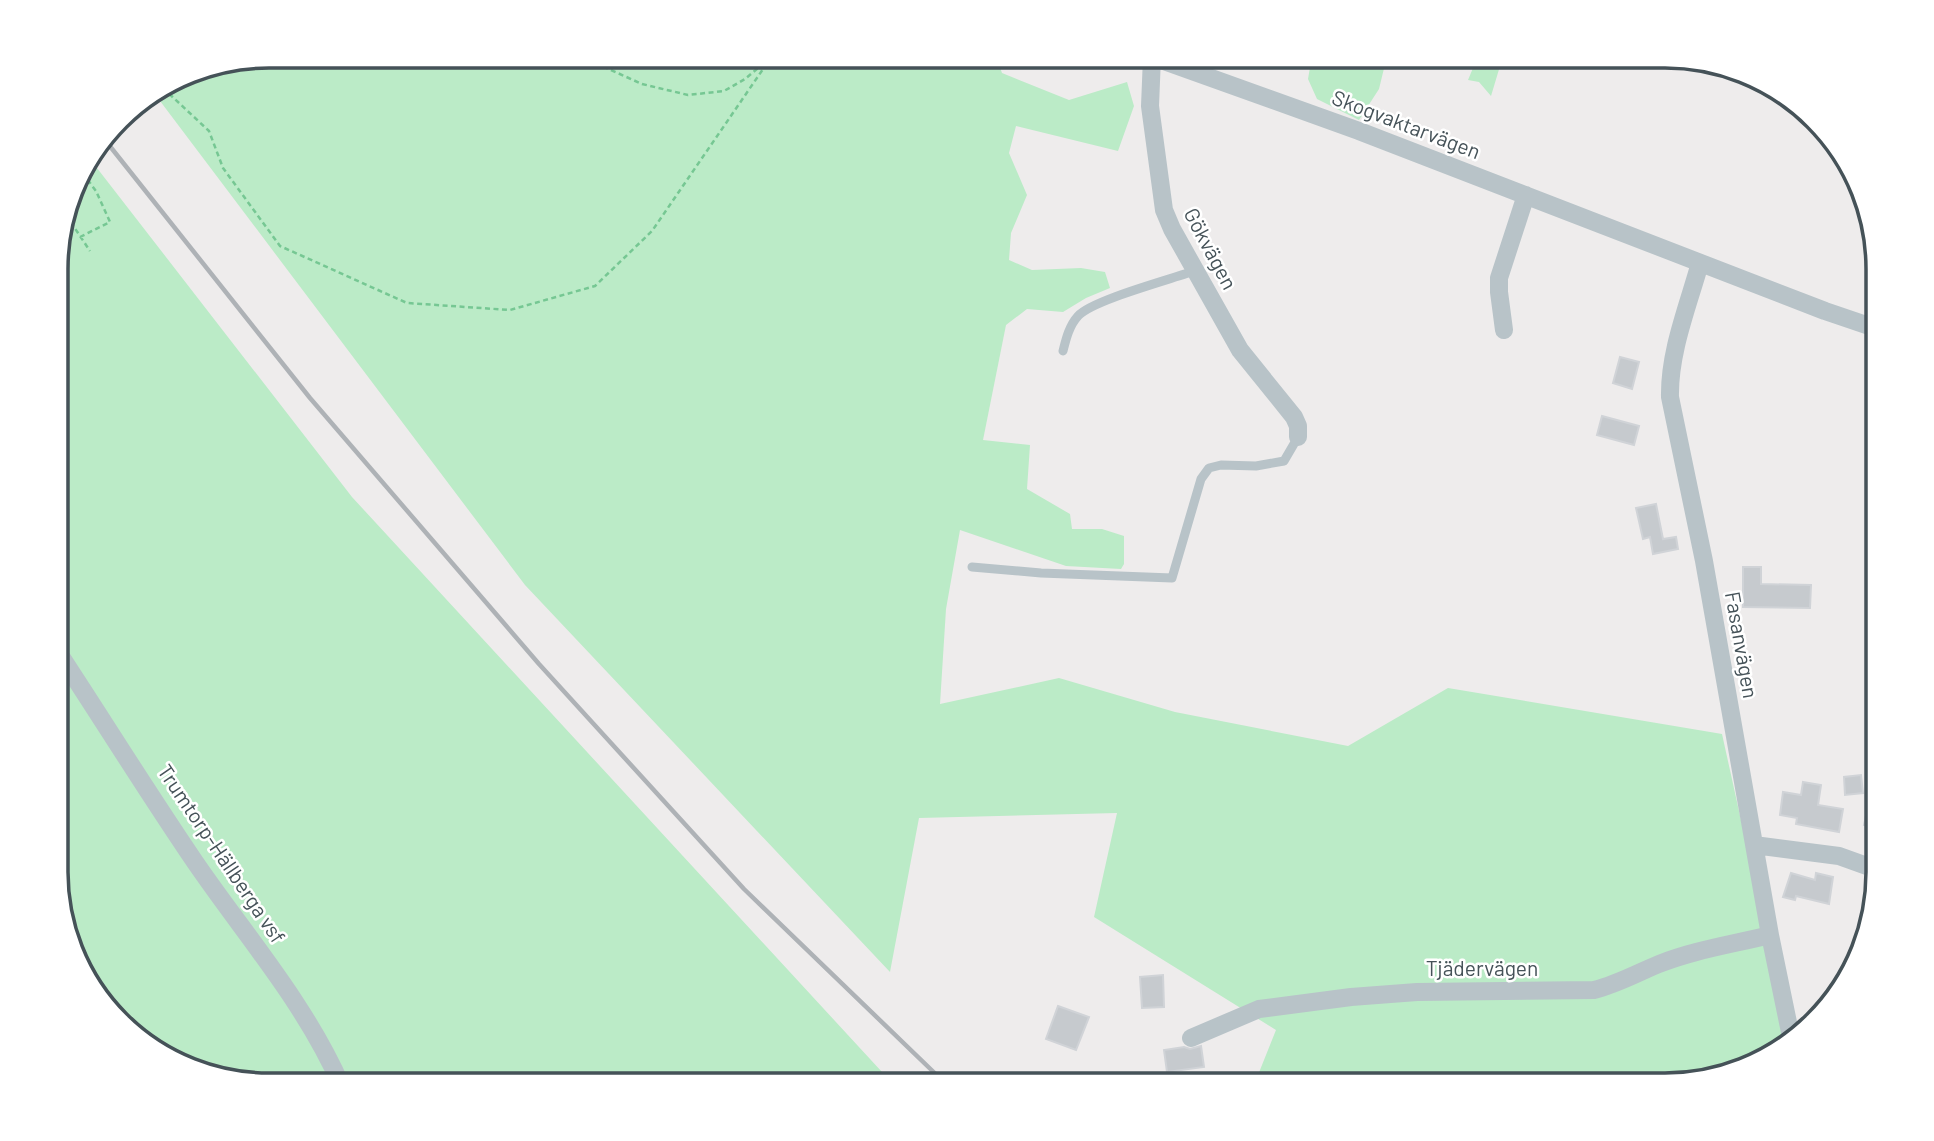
<svg xmlns="http://www.w3.org/2000/svg" width="1934" height="1141" font-family="Barlow,sans-serif">
<style>
.green{fill:#bbebc7}
.building{fill:#c6cace;stroke:#d0d3d7;stroke-width:2}
.lines{fill:none;stroke-linecap:round;stroke-linejoin:round}
.path{stroke:#76c793;stroke-width:2.5;stroke-dasharray:5 3.5;stroke-linecap:butt}
.service{stroke:#b8c3c8;stroke-width:9}
.minor{stroke:#b8c3c8;stroke-width:18}
.rail{stroke:#aeb2b6;stroke-width:4.5}
.labels{text-anchor:middle;stroke-width:5;stroke-linejoin:round;paint-order:stroke}
.street-label{font-size:21px;fill:#455258;stroke:#fff}
.rim{fill:none;stroke:#455258;stroke-width:3.5}
</style>
<rect width="100%" height="100%" fill="#eeecec"/>
<path class="green" d="M269,56H996L1002,73L1069,100L1127,82L1134,106L1118,151L1016,126L1009,153L1027,195L1011,233L1009,260L1032,270L1081,268L1105,272L1110,288L1086,298L1063,312L1027,309L1006,325L983,440L1030,445L1027,489L1070,514L1072,529H1102L1124,536V564L1121,569L1066,566L960,530L946,609L940,704L1059,678L1175,712L1348,746L1448,688L1722,734L1786,1024L1791,1037L1772,1056L1678,1085H1254L1276,1030L1094,917L1117,813L919,818L890,972L525,585L154,93L188,72Z
M1312,56H1387L1379,89L1359,120L1317,99L1308,79Z
M1478,56H1503L1491,96L1479,82L1468,80Z
M90,159L352,497L894,1085H269L162,1056L92,990L58,899V242L78,175Z"/>
<path class="building" d="M1620,357L1639,362L1632,389L1613,383Z
M1602,416L1639,426L1634,445L1597,435Z
M1656,504L1663,539L1676,537L1678,549L1653,554L1650,537L1643,539L1636,508Z
M1743,567H1761V584L1811,585L1810,608L1743,607Z
M1861,775L1863,793L1845,795L1844,777Z
M1803,782L1821,785L1818,805L1843,809L1839,832L1796,824L1797,818L1780,815L1783,792L1801,795Z
M1872,788L1878,789V828L1864,825Z
M1791,873L1815,880L1816,873L1833,877L1829,904L1796,896L1795,900L1783,897Z
M1163,975L1164,1007L1142,1008L1140,977Z
M1058,1006L1089,1017L1076,1050L1046,1039Z
M1201,1046L1204,1067L1167,1072L1164,1050L1184,1047L1190,1049Z"/>
<g class="lines">
<path class="path" d="M580,56L642,84L688,95L724,91L745,79L770,58
M163,88L209,131L223,168L280,246L407,303L510,310L595,286L652,231L772,56
M66,215L90,251
M80,237L110,222L96,191L81,171"/>
<path class="service" d="M1063,351C1066,339 1069,326 1078,316C1092,300 1172,279 1197,270
M972,567L1041,573L1172,578L1201,479L1209,468L1221,465L1256,466L1284,461L1298,437"/>
<path class="minor" d="M1150,56L1359,131L1825,311L1878,329
M1152,57L1150,106L1164,210L1172,229L1240,350L1294,417L1298,426V437
M1700,263C1688,306 1669,352 1670,397L1704,561L1770,935L1791,1037
M1504,330L1499,292V278L1526,195
M58,652C104,722 148,793 195,862C245,935 305,1003 341,1085
M1754,845L1839,856L1878,870
M1191,1038L1259,1009L1351,997L1417,992L1594,990C1618,984 1637,973 1659,964C1694,950 1734,944 1770,935"/>
<path class="rail" d="M105,140L310,398L539,664L744,889L947,1085"/>
</g>
<g class="labels">
<g class="street-label">
<text transform="translate(1406 125) rotate(21)" y="7">Skogvaktarvägen</text>
<text transform="translate(1210 249) rotate(62)" y="7">Gökvägen</text>
<text transform="translate(1741 645) rotate(80)" y="7">Fasanvägen</text>
<text transform="translate(221 854) rotate(56)" y="7">Trumtorp-Hällberga vsf</text>
<text x="1482" y="976">Tjädervägen</text>
</g>
</g>
<path d="M0 0H1934V1141H0ZM269 68H1665A201 201 0 0 1 1866 269V872A201 201 0 0 1 1665 1073H269A201 201 0 0 1 68 872V269A201 201 0 0 1 269 68Z" fill="#fff" fill-rule="evenodd"/>
<path class="rim" d="M269 68H1665A201 201 0 0 1 1866 269V872A201 201 0 0 1 1665 1073H269A201 201 0 0 1 68 872V269A201 201 0 0 1 269 68Z"/>
</svg>
